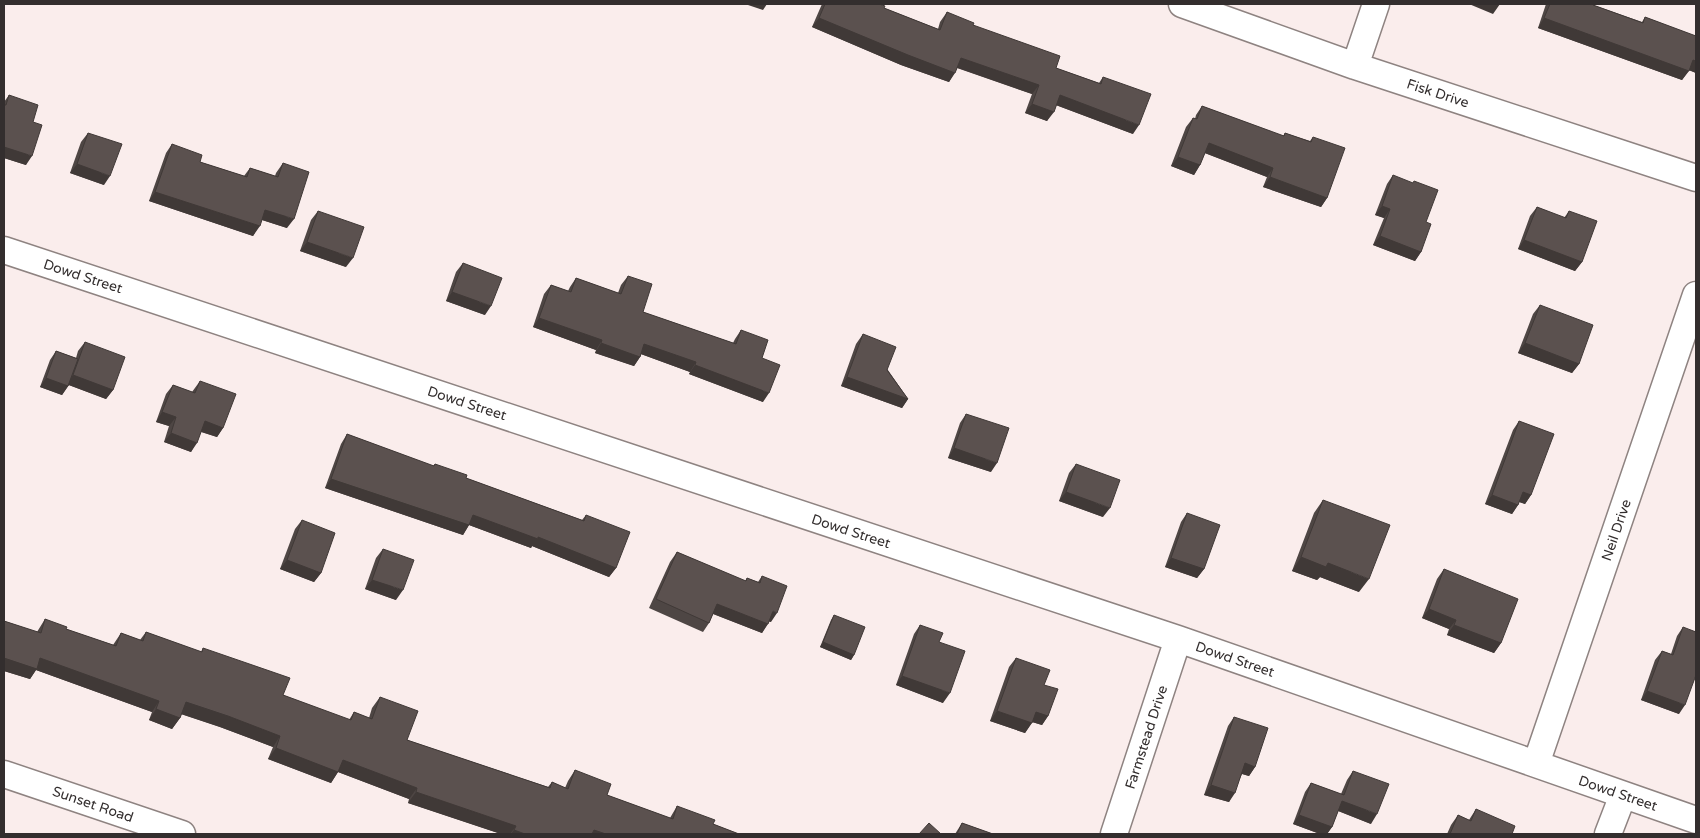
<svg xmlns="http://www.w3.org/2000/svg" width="1700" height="838" font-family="'Varela Round',sans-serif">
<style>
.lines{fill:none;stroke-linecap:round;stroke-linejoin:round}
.minor-casing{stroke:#8e8381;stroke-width:29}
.minor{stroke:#fff;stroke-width:26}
.wall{fill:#4e4644}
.shaded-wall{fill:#403937}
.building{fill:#5b514f;stroke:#403937}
.labels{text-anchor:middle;stroke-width:5;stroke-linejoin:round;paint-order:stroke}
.street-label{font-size:14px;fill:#332e2e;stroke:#fff}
</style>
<rect width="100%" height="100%" fill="#faedec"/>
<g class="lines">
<g class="minor-casing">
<path id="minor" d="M1182,4L1355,66L1696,178
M1355,66L1376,4
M4,250L1178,639L1696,820
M1536,764L1696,295
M4,774L182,834
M1114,834L1178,639
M1608,834L1623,795"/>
</g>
<use href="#minor" class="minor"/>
</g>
<path class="wall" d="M822,4H879L884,8L938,29L940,22L947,12L973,25L1056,68L1099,83L1103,77L1133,134L1056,105L1047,121L1025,113L1032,94L957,68L949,82L901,65L812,27Z
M1546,4H1593V5L1642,22L1645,17L1695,36L1696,35V73L1689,70L1682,80L1538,28Z
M9,95L33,122L26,165L4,158V102Z
M1202,106L1283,136L1285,133L1310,141L1313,137L1327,198L1321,207L1263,187L1267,177L1205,153L1200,165L1194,175L1171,166L1186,127L1193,118L1195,119L1196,115Z
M88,133L104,185L70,173L81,142Z
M172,144L200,162L244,176L250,168L275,176L276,173L283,163L287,228L262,220L253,236L149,201L166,153Z
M1393,175L1426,222L1421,252L1415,261L1373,245L1384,218L1375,215L1387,184Z
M1537,207L1564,218L1569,211L1582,262L1575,271L1518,249L1530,216Z
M318,211L346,267L300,251L311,220Z
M463,263L485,315L446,301L456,272Z
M628,276L643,312L733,343L735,339L741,330L762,358L763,402L689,374L690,372L641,354L640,357L634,366L595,353L596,350L533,327L544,294L551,285L568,291L570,287L576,278L618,293L621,285Z
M1540,305L1579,364L1572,373L1518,353L1533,314Z
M863,334L908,399L902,408L841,386L856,344Z
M85,342L113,390L106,399L69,385L62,395L40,387L50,360L56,351L76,358L78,351Z
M200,381L223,428L217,437L201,432L191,452L164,442L169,426L156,422L166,394L173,385L192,392Z
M966,414L991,472L948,458L960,423Z
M1519,421L1531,495L1525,504L1519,502L1518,505L1512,514L1485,504L1513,430Z
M347,434L433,466L435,464L466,478L582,520L586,515L616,568L609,577L532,546L531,548L469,525L463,535L325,488L341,444Z
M1076,464L1103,517L1059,501L1069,473Z
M1323,500L1359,592L1320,577L1317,580L1292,571L1314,513Z
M1187,513L1204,569L1197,578L1165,567L1181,522Z
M302,520L321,573L314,582L280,569L295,529Z
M383,549L396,600L365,589L376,558Z
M677,552L745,581L747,578L758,582L762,576L771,622L769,621L762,633L713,614L709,623L703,632L649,608L670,562Z
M1444,569L1501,643L1494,653L1447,635L1449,629L1422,618L1437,579Z
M834,615L854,655L851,660L820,647L831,620Z
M45,619L66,629L113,645L121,633L140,640L146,632L201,652L203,648L283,695L349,720L354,712L369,718L372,708L380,697L407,740L548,787L552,782L565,788L568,781L575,770L607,795L670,818L677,806L713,824L739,834H501L408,803L409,799L338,772L331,783L268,759L273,747L220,727L181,714L180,718L172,729L149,720L152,712L36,670L30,679L4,671V621L37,632Z
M920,625L939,642L943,703L896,685L914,634Z
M1683,627L1679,714L1641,700L1655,660L1662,651L1671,654L1677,636Z
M1016,658L1044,685L1048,716L1042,725L1032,722L1025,733L990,721L1009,667Z
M1234,717L1255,767L1249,776L1242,774L1229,802L1204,795L1228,726Z
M1353,771L1371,824L1338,811L1332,827L1327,834H1320L1293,824L1305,792L1311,783L1341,794L1347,780Z
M1476,809L1512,834H1447L1451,825L1458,815L1469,820Z
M962,823L993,834H955Z"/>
<path class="shaded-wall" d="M745,4H767L763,10Z
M1469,4H1500L1493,14Z
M819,18L955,73L949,82L901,65L812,27Z
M1544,18L1689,71L1682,80L1538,28Z
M961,58L1039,85L1032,94L955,67Z
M1693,60L1696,61V73L1686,69Z
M1060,95L1139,125L1133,134L1053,104Z
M1032,104L1054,112L1047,121L1025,113Z
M1209,143L1273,168L1267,177L1202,152Z
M4,147L32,156L26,165L4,158Z
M1178,157L1200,165L1194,175L1171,166Z
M77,164L110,176L104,185L70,173Z
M1270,177L1327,198L1321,207L1263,187Z
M155,192L260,226L253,236L149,201Z
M1382,206L1390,209L1384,218L1375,215Z
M265,210L294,219L287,228L259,219Z
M1380,236L1421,252L1415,261L1373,245Z
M1524,240L1582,262L1575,271L1518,249Z
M307,242L353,258L346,267L300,251Z
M452,292L491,306L485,315L446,301Z
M539,318L602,340L596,350L533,327Z
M601,343L640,357L634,366L595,353Z
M1525,343L1579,364L1572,373L1518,353Z
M644,344L696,362L690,372L638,353Z
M695,365L769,393L763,402L689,374Z
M73,375L113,390L106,399L66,384Z
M847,377L908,399L902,408L841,386Z
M46,378L68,386L62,395L40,387Z
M162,412L176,417L169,426L156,422Z
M205,421L223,428L217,437L199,431Z
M171,433L197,443L191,452L164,442Z
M954,448L997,463L991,472L948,458Z
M331,479L473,515L538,537L616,568L609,577L532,546L531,548L469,525L463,535L325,488Z
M1066,492L1110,508L1103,517L1059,501Z
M1523,492L1531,495L1525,504L1517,501Z
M1492,495L1518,505L1512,514L1485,504Z
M1301,557L1328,563L1369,579L1359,592L1320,577L1317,580L1292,571Z
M1171,558L1204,569L1197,578L1165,567Z
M287,560L321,573L314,582L280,569Z
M372,580L403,590L396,600L365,589Z
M717,604L768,624L762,633L711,613Z
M1429,609L1456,620L1449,629L1422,618Z
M773,611L777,613L771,622L767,621Z
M1454,625L1501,643L1494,653L1447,635Z
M823,642L854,655L851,660L820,647Z
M4,658H40L159,701L152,712L36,670L30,679L4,671Z
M902,676L950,693L943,703L896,685Z
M1647,691L1685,705L1679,714L1641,700Z
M186,702L228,716L280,736L273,747L220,727L178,713Z
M156,709L180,718L172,729L149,720Z
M997,711L1032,723L1025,733L990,721Z
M1036,712L1048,716L1042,725L1029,721Z
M276,748L343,760L417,788L409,799L338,772L331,783L268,759Z
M1245,763L1255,767L1249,776L1239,773Z
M1211,785L1235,793L1229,802L1204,795Z
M416,792L516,826L510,834H501L408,803Z
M1342,801L1377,814L1371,824L1336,810Z
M1299,815L1332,827L1327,834H1320L1293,824Z
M514,830L525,834H511Z
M594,830L606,834H591Z"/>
<path class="building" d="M825,4H879L885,6L884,8L940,30L947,12L974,23L973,25L1060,56L1056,68L1101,84L1103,77L1151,94L1139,125L1060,95L1054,112L1032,104L1039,85L961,58L955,73L908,55L819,18Z
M1550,4H1593V5L1643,23L1645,17L1696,36V61L1693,60L1689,71L1544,18Z
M9,95L38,105L33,122L42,125L32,156L4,147V105H6Z
M1202,106L1284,136L1285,133L1311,142L1313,137L1345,148L1327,198L1270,177L1273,168L1209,143L1200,165L1178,157L1193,118L1197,119Z
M88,133L122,144L110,176L77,164Z
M172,144L202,155L200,162L247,177L250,168L278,177L283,163L309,172L294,219L265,210L260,226L155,192Z
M1393,175L1413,183L1414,181L1438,190L1426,222L1431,224L1421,252L1380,236L1390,209L1382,206Z
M1537,207L1566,218L1569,211L1597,221L1582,262L1524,240Z
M318,211L364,227L353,258L307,242Z
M463,263L502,278L491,306L452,292Z
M628,276L652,284L643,312L736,344L741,330L768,340L762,358L780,365L769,393L695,365L696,362L644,344L640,357L601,343L602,340L539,318L551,285L571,292L576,278L621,294Z
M1540,305L1593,325L1579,364L1525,343Z
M863,334L896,347L887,370L908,399L847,377Z
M85,342L125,357L113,390L73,375Z
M56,351L78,359L68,386L46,378Z
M200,381L236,394L223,428L205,421L197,443L171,433L176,417L162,412L173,385L195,393Z
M966,414L1009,428L997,463L954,448Z
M1519,421L1554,434L1531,495L1523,492L1518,505L1492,495Z
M347,434L434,466L435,464L467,475L466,478L584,521L586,515L630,532L616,568L538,537V539L473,515L469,525L331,479Z
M1076,464L1120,480L1110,508L1066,492Z
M1323,500L1390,525L1369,579L1328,563L1326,567L1301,557Z
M1187,513L1220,525L1204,569L1171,558Z
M302,520L335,533L321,573L287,560Z
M383,549L414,560L403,590L372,580Z
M677,552L746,581L747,578L760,583L762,576L787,586L777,613L773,611L768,624L717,604L709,623L656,599Z
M1444,569L1518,599L1501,643L1454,625L1456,620L1429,609Z
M834,615L865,627L854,655L823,642Z
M45,619L67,627L66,629L116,646L121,633L143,641L146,632L202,652L203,648L290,678L283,695L351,720L354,712L372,719L380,697L418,711L407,740L550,788L552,782L568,789L575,770L611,784L607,795L673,819L677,806L715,820L713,824L739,834H606L594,830L592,834H525L514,830L516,826L416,792L417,788L343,760L338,772L276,748L280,736L228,716L186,702L180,718L156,709L159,701L40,658L37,669L4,658V621L41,633Z
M920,625L943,633L939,642L965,651L950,693L902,676Z
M1683,627L1696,632V675L1685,705L1647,691L1662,651L1673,655Z
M1016,658L1050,670L1044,685L1058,689L1048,716L1036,712L1032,723L997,711Z
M1234,717L1268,728L1255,767L1245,763L1235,793L1211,785Z
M1353,771L1389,784L1377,814L1342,801L1332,827L1299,815L1311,783L1344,795Z
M1476,809L1515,826L1512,834H1450L1458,815L1471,821Z
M929,823L941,834H919Z
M962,823L993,834H957Z"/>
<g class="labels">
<g class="street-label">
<text transform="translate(1438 93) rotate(18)" y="5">Fisk Drive</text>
<text transform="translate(83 276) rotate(18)" y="5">Dowd Street</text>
<text transform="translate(467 403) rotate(18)" y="5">Dowd Street</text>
<text transform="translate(1616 530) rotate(-71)" y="5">Neil Drive</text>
<text transform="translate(851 531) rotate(18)" y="5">Dowd Street</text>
<text transform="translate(1235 659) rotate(19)" y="5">Dowd Street</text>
<text transform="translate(1146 737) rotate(-72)" y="5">Farmstead Drive</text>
<text transform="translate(1618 793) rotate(19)" y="5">Dowd Street</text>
<text transform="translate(93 804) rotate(19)" y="5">Sunset Road</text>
</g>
</g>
<rect width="1700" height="838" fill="none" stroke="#332e2e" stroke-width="10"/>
</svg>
